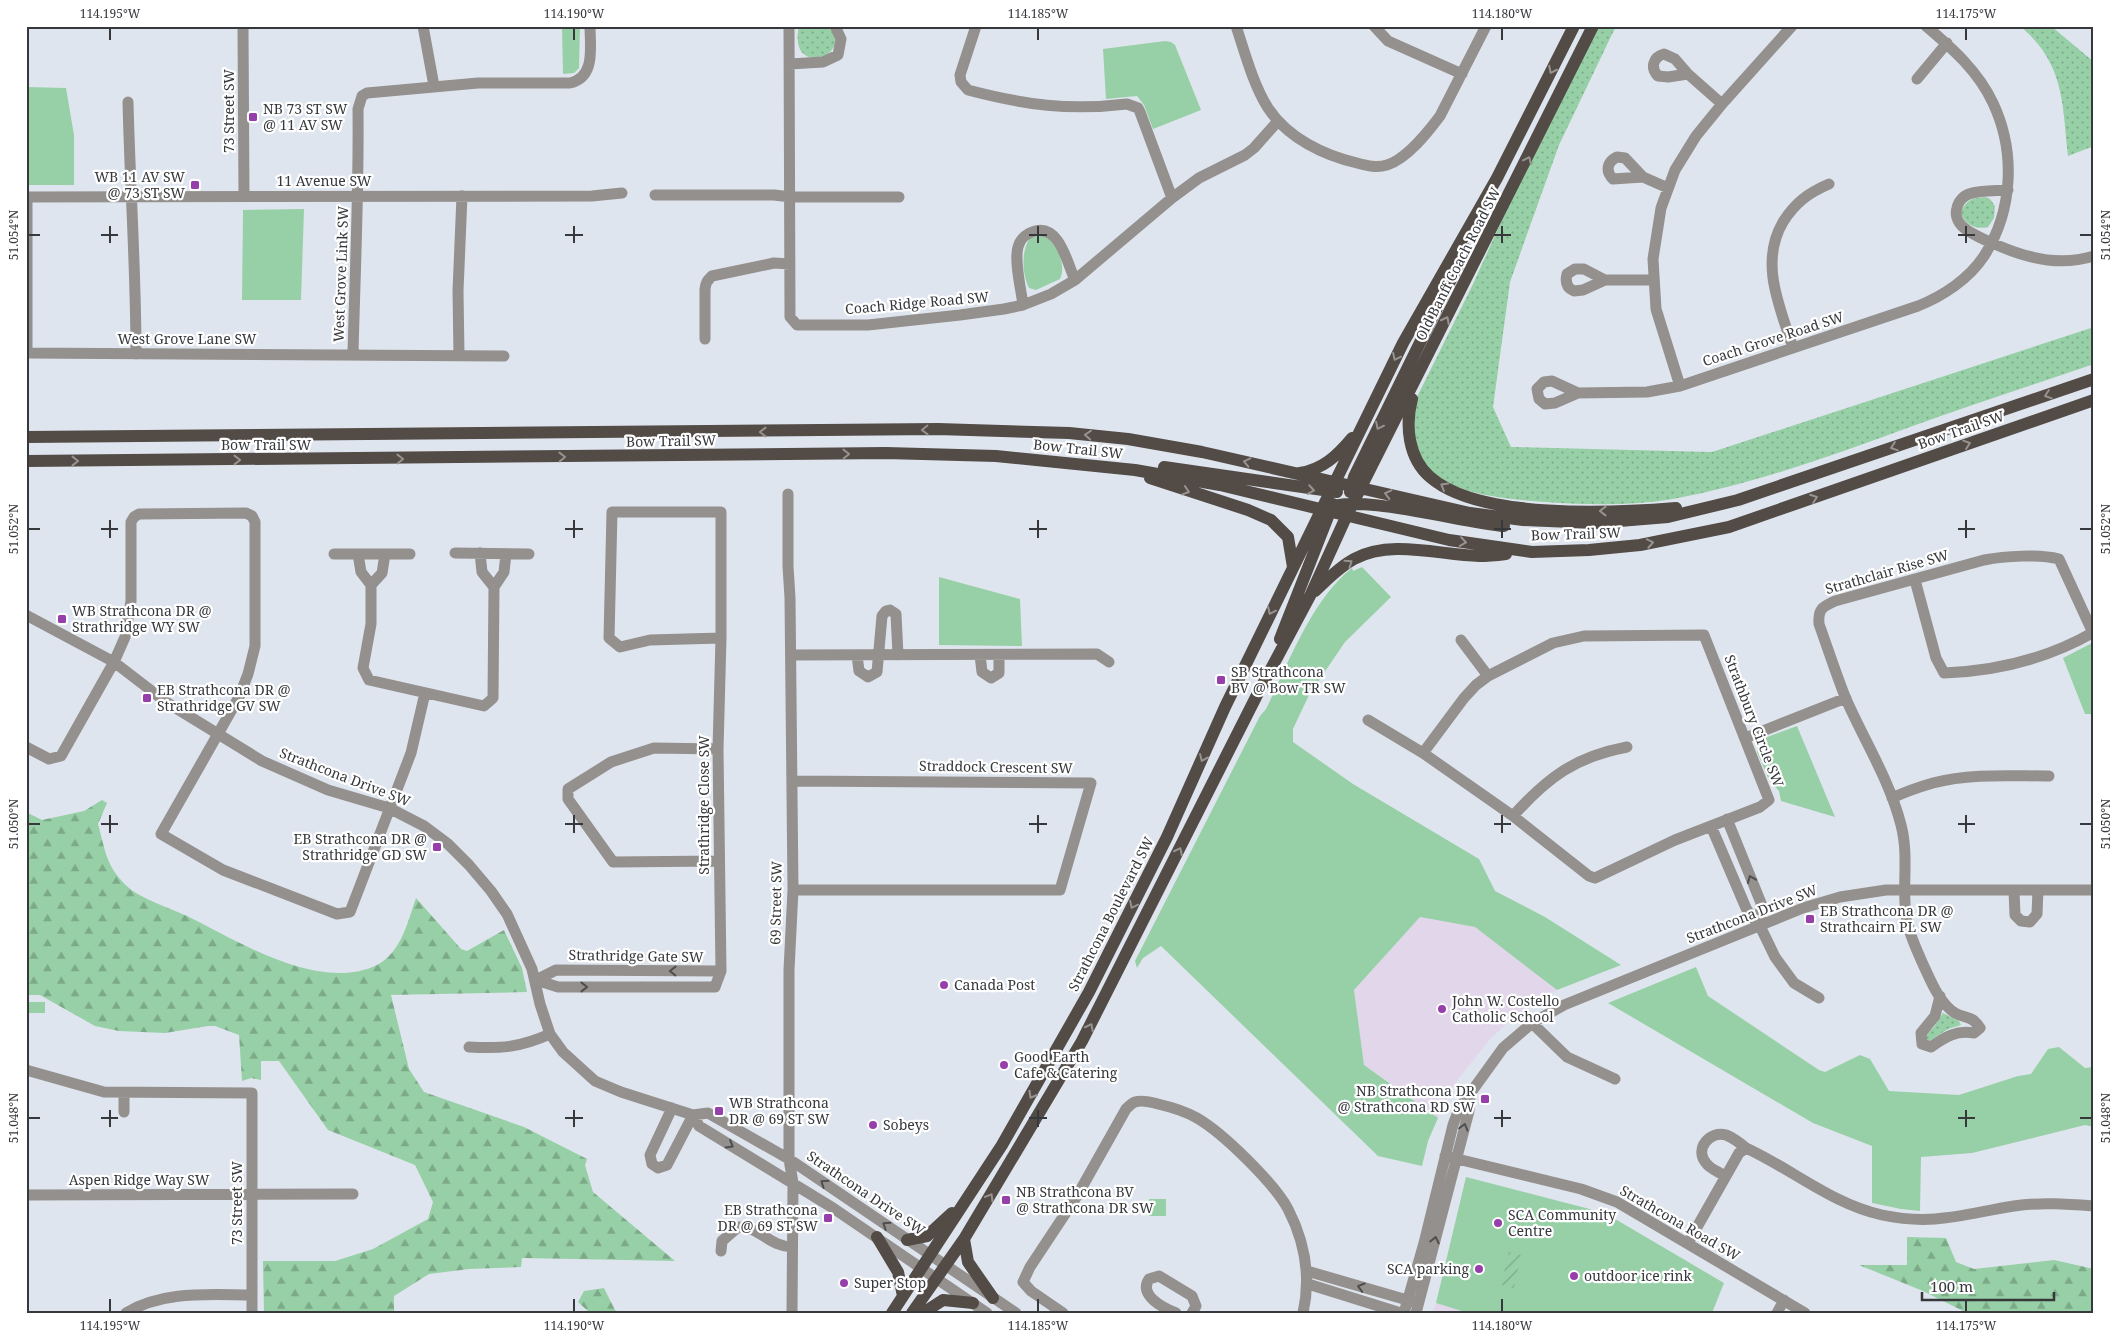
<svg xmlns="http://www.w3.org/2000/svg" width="2120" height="1339" font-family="'Noto Serif',serif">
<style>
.education{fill:#e1d6ea}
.grass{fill:url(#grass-dots)}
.forest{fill:url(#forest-firs)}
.park{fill:#97d0a6}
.garden{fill:url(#garden-furrows)}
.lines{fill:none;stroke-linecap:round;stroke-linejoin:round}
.minor{stroke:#94908d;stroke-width:11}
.major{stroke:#524b46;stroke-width:12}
.oneway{stroke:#979390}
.oneway2{stroke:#4e4e50}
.ticks{fill:none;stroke:#36383c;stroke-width:2}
.poi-dot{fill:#963eaa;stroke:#fff;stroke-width:2}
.labels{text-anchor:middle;stroke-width:4.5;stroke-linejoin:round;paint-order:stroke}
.poi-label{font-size:14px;fill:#36383c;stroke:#fff;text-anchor:start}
.street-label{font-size:14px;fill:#36383c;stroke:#fff}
.neatline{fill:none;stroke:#36383c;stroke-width:2}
.ticks-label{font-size:12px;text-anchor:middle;fill:#36383c}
</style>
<defs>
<pattern id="grass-dots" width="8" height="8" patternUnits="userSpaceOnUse" patternTransform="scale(1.25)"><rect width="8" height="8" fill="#97d0a6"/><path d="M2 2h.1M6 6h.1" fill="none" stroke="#7caa88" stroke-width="1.8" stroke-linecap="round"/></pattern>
<pattern id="forest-firs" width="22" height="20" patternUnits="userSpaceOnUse" patternTransform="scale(1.25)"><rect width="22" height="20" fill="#97d0a6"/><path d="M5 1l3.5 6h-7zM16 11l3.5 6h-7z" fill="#7caa88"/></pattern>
<pattern id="garden-furrows" width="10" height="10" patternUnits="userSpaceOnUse" patternTransform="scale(1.25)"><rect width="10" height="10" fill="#97d0a6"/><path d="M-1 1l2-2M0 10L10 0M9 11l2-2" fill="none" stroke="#7caa88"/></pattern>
</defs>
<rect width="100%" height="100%" fill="#dfe5ef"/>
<path class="education" d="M1420,917L1475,927L1557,990L1513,1018L1491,1038L1459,1078L1448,1095L1438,1118L1364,1065L1354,990Z
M1436,1303L1468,1313H1432Z"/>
<path class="grass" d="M799,26L828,27C857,55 787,80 799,26Z
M1599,26H1616L1559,145L1510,282L1493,407L1511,447L1712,452L2094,327V364C2033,385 1971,405 1910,427C1833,455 1755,484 1673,499C1632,506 1588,505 1546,502C1520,500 1494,498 1469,491C1421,477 1404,445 1417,397L1473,284L1516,189Z
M2020,26H2051L2094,62V146L2068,156C2062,103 2065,64 2020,26Z
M1985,197L1990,199L1995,206L1994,218L1988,227C1976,230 1966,225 1961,214C1965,200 1972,198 1985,197Z
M1943,1013L1959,1021L1961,1025L1948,1029L1930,1041L1927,1040L1926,1034L1934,1027Z"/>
<path class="forest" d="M102,800L107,803L98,824C106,853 106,867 129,888C140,898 172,909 187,916C238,941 319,993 377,965C401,953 408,921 416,898L461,949L467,951L504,930L522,968L527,992L391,995L409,1069L424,1092L524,1127L587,1159L585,1165L593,1192L675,1261L522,1258L521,1267L469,1269L429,1274L394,1296V1313H264L263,1261H335L373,1249L428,1219L433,1202L415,1165L328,1130L279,1061H261V1080L251,1078L242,1081L239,1035L215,1026H208L165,1033L119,1031L95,1026L40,995H26V812L42,820L84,811Z
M1907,1237L1946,1238L1956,1262L1974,1269L2054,1260L2094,1269V1313H1967L1923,1291L1859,1265H1907Z
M604,1288L615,1310L620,1313H590L578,1302L584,1291Z"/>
<path class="park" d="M478,26H580L579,68L574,73L563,74L562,28L478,29Z
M1165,41L1171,42L1175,45L1201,110L1153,129L1144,105L1137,96L1106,99L1103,49Z
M26,87L66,88L74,135V185H26Z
M304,209L301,300H242L243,210Z
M1045,235C1056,245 1067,264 1060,279L1036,290L1029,288C1022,274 1021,250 1030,238Z
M1362,567L1391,597L1345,642L1309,695L1293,729V742L1353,784L1479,859L1495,891L1545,917L1621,965L1557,990L1475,927L1420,917L1354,990L1364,1065L1438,1118L1428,1141L1422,1166L1378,1156L1161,946L1143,958L1137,968L1135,961L1260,716L1266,709C1288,664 1312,599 1352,568L1353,571Z
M939,577L1020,599L1022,646L939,645Z
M2094,642V714H2085L2063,658Z
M1797,726L1835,817L1781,801L1779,791L1769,780L1757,752L1758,743L1762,739Z
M1696,967L1708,996L1819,1070L1825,1072L1860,1055L1870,1059L1889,1091L1959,1095L2018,1076L2031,1074L2048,1049L2059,1047L2085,1068L2094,1067V1127L2085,1125L1972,1153L1921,1157L1920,1211L1901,1209L1872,1203V1146L1813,1123L1608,1003Z
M26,1002H45V1013H26Z
M1466,1177L1605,1213L1724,1283L1712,1313H1468L1436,1303Z
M1149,1199H1166V1216H1149Z"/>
<path class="garden" d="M1509,1252L1521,1255L1514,1288L1501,1285Z"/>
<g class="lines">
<path class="minor" d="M243,26L244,196
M423,26L434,86
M789,26L790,317L797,325H868L960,315L1004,309L1023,305L1051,294L1075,280L1172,198L1199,178L1245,155L1254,148L1278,121
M976,26L960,75L961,82L968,90C1025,105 1069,111 1127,104L1138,108L1140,112L1172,198
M1236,26C1245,53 1253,84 1268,108C1288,138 1323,155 1357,163C1368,166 1377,168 1387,165C1407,159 1428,132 1440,116L1486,26
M1374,26L1388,41L1462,74
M1664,54L1675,59L1688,74L1668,77L1658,76C1650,68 1653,57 1664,54Z
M790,64L823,62L838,55L841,39L835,26
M1688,74L1722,104
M1917,79L1947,43
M128,102C130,186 136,270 136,354
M1617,157L1625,158L1643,177L1613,179C1605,171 1607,162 1617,157Z
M1643,177L1668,188
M2008,190C1996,191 1981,190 1969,194C1963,196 1958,202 1957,208C1955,214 1957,221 1962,226C1973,237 2017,254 2032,257C2052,262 2074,262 2094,256
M655,195H774L791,197H899
M26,197L592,196L622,193
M27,197V353L504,356
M1575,269H1584L1605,280L1583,290L1574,291C1567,288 1565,282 1567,274Z
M1605,280H1653
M1023,305C1021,289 1014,261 1018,247C1020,239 1027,233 1035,231C1060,225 1067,263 1075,280
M705,339V289C706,282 707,281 712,276L774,263L790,264
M1793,348C1780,307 1759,263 1783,222C1795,203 1808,193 1829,184
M353,354C355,272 359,191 358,109L362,96L367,93L478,83H570C596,77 590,47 590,26
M459,355L458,291L462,196
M1552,381L1578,393L1555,403L1545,404L1539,399L1537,389L1544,382Z
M1680,386L1656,309L1653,259L1661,208L1675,170L1696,136L1722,104L1792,26
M1578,393L1647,392L1680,386L1918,306C1943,296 1969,279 1984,256C2013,211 2016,152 1993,103C1978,71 1953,49 1926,26
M788,494V566L790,598L793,890L789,970V1159L793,1183L792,1313
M612,512H721V638L650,640L620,647L609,638Z
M455,553L529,554
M480,553L482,572L494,587
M334,554H410
M358,554L361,572L371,585V624L363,668L369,680L484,706L493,698L494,587L504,572L506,554
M1915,580L1936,658L1944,673C1998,671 2047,659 2094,632
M371,585L382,573L385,554
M26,615L114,662L166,702L262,761L328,790L389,808L424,826L448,844L469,865L491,891L507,914L532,969L540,1004L550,1034L563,1052L595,1081L621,1092L693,1115L708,1113L789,1159L1016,1313
M1461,640L1488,676
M791,655L1097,654L1109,662
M857,655L859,671L868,677L877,672L882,616L886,611L890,610L896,614L898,655
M980,655L982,672L991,678L999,673V655
M1368,720L1423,753L1513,816L1589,876L1595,878L1675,840L1760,807L1769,800L1704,635L1584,636L1553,643L1488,676L1476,685L1464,698L1423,753
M1745,738L1846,698
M26,747L49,759L61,756L114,662L125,637L131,601V522L134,517L139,514L246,513L252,516L255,522V646L248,674L239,697L161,834L223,870L337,914L350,912L411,753L425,693
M718,749L654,748L611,762L568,789V799L613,862L719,861
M792,781L1091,783L1060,890H793
M1892,798C1905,792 1919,787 1933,783C1970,773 2011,776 2049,776
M1513,816C1548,777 1575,757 1627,747
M1727,819L1761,903L1760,926
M1711,826L1746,908L1750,915L1760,926L1775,957L1794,983L1819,998
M2014,891L2015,915L2021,921L2030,922L2037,914L2038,890
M536,980L558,987H715L721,971L718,749L721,638
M536,980L556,970L721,971
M1940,996L1935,1016L1921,1033L1922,1044L1931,1047C1945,1037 1956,1030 1974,1033L1980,1028C1972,1015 1966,1019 1955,1013C1939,1003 1930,979 1922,962C1916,948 1908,932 1906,916C1902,885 1909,855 1901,825C1890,781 1864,740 1846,699C1836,674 1828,649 1819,624C1818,609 1822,607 1835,601L1984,560C2005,556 2039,554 2059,559L2093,633
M1532,1023L1567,1057L1615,1079
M469,1047C501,1049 521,1047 550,1034
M26,1070L104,1092L252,1093V1313
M672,1108L650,1155L652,1164L658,1168L667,1165L693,1115
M124,1112V1093
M693,1115L699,1126L833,1208L987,1313
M1445,1156L1581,1189L1617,1202L1805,1313
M1725,1176C1719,1172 1710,1169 1706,1163C1694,1149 1710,1130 1726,1135C1734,1138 1740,1143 1746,1148
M26,1195L353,1194
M1688,1243L1739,1153L1746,1148C1792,1169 1832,1204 1882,1215C1934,1226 1964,1214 2014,1206C2040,1202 2067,1204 2094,1206
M721,1251L722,1241L738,1227C761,1227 768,1246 792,1247
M1307,1271L1414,1302
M1308,1284L1401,1313
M126,1313C164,1290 210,1295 252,1295
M1063,1313L1031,1291L1023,1282L1030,1267L1077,1196L1126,1109C1128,1107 1132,1103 1135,1102C1141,1100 1151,1102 1158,1104C1171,1107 1185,1111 1197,1118C1223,1133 1274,1183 1288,1209C1305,1242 1311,1277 1303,1313
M1176,1313C1163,1308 1138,1295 1149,1279L1159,1276L1192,1296L1196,1306L1192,1313
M1404,1313L1424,1243L1453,1125L1459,1109L1503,1048L1532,1023L1564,1005L1803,908L1840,897L1886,890H2094
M1416,1313L1469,1111L1470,1096
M1777,1313L1784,1300"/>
<path class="major" d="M1412,399C1405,425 1408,458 1430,477C1479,520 1614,513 1676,508
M26,437L938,429L1069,433L1128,439L1202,452L1470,513L1523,520L1595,523L1668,517L1738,500L2094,379
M26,461L886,453L996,456L1135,470L1220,485L1449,540L1532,552L1589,550L1640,545L1729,527L2094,400
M1164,467L1337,492
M1300,473C1323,469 1337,456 1352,438
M1150,478L1248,510L1271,520L1288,537L1293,567
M1350,492L1354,477L1466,249
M1324,509C1357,492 1462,523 1504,526
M1315,591C1327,580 1339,567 1354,559C1391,539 1439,555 1479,556C1488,556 1498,555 1506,554
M1280,639L1333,504
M877,1237L898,1272L903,1296
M964,1239L968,1262L993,1298
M907,1240L927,1236L952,1213
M892,1313L1002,1145L1089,992L1167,837L1225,707L1403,343L1497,178L1574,26
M912,1313L964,1239L1082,1041L1256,697L1311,594L1347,515L1593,26
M923,1313L943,1300L973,1303"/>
</g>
<defs><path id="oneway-chevron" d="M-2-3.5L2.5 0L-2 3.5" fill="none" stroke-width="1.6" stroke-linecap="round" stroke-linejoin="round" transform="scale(1.25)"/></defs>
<g class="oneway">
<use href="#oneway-chevron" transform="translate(1552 70) rotate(117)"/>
<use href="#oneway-chevron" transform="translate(1528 160) rotate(-64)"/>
<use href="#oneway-chevron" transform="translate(1446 320) rotate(-63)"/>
<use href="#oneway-chevron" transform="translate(1396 357) rotate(116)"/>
<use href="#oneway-chevron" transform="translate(2048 395) rotate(161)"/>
<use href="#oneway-chevron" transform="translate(1379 426) rotate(116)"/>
<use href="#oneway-chevron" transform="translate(925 430) rotate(179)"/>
<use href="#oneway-chevron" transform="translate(763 432) rotate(180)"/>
<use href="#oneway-chevron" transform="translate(1088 435) rotate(-176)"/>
<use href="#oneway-chevron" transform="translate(1967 444) rotate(-19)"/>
<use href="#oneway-chevron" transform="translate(1894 447) rotate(161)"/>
<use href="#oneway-chevron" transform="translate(846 454) rotate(-1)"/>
<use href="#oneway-chevron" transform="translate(562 457) rotate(-1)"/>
<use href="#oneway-chevron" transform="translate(400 459) rotate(-1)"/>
<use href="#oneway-chevron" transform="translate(237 460)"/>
<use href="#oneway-chevron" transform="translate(75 461)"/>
<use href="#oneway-chevron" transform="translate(1247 462) rotate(-167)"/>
<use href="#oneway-chevron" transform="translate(1444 486) rotate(-150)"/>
<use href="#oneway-chevron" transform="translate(1311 490) rotate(9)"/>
<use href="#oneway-chevron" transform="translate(1186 491) rotate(18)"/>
<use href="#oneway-chevron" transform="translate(1388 494) rotate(-166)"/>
<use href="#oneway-chevron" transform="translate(1814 498) rotate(-20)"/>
<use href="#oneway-chevron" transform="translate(1603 511) rotate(180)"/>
<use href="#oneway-chevron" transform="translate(1463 542) rotate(8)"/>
<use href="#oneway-chevron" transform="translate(1650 543) rotate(-11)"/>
<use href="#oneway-chevron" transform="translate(1349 563) rotate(-35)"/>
<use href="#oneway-chevron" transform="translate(1271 611) rotate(116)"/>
<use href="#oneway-chevron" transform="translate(1203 758) rotate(114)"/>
<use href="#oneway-chevron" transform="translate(1179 851) rotate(-63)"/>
<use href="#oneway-chevron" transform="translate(1133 905) rotate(116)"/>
<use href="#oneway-chevron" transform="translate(1090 1027) rotate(-63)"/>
<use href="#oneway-chevron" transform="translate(1032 1095) rotate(120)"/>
<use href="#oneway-chevron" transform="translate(990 1197) rotate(-59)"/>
</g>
<g class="oneway2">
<use href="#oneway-chevron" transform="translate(1751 879) rotate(-112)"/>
<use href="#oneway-chevron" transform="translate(673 971) rotate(-179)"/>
<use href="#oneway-chevron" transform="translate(584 987)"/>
<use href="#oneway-chevron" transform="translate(1464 1127) rotate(-74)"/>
<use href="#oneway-chevron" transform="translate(730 1145) rotate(31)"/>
<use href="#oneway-chevron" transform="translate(824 1183) rotate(-146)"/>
<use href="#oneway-chevron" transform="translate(886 1225) rotate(-146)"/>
<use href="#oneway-chevron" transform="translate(1435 1240) rotate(-77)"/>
<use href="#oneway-chevron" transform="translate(1361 1287) rotate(-164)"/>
</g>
<path class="ticks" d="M110,28V40M574,28V40M1038,28V40M1502,28V40M1966,28V40M110,226V243M574,226V243M1038,226V243M1502,226V243M1966,226V243M28,235H40M101,235H118M565,235H583M1029,235H1047M1494,235H1511M1958,235H1975M2080,235H2092M110,520V538M574,520V538M1038,520V538M1502,520V538M1966,520V538M28,529H40M101,529H118M565,529H583M1029,529H1047M1494,529H1511M1958,529H1975M2080,529H2092M110,815V833M574,815V833M1038,815V833M1502,815V833M1966,815V833M28,824H40M101,824H118M565,824H583M1029,824H1047M1494,824H1511M1958,824H1975M2080,824H2092M110,1110V1127M574,1110V1127M1038,1110V1127M1502,1110V1127M1966,1110V1127M28,1118H40M101,1118H118M565,1118H583M1029,1118H1047M1494,1118H1511M1958,1118H1975M2080,1118H2092M110,1299V1312M574,1299V1312M1038,1299V1312M1502,1299V1312M1966,1299V1312"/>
<g class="poi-dot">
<rect x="248" y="112" width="10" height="10" rx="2.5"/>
<rect x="190" y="180" width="10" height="10" rx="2.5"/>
<rect x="57" y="614" width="10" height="10" rx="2.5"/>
<rect x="1216" y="675" width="10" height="10" rx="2.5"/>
<rect x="142" y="693" width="10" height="10" rx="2.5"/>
<rect x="432" y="842" width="10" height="10" rx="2.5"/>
<rect x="1805" y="914" width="10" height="10" rx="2.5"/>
<circle cx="944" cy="985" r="5"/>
<circle cx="1442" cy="1009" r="5"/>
<circle cx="1004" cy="1065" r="5"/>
<rect x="1480" y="1094" width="10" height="10" rx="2.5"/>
<rect x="714" y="1106" width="10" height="10" rx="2.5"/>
<circle cx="873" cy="1125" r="5"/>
<rect x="1001" y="1195" width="10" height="10" rx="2.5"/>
<rect x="823" y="1213" width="10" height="10" rx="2.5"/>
<circle cx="1498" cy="1223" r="5"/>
<circle cx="1479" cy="1269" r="5"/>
<circle cx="1574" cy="1276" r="5"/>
<circle cx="844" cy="1283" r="5"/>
</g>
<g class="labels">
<g class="poi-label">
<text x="263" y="114">NB 73 ST SW<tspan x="263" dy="16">@ 11 AV SW</tspan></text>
<text x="185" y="182" text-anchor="end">WB 11 AV SW<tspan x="185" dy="16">@ 73 ST SW</tspan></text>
<text x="72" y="616">WB Strathcona DR @<tspan x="72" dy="16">Strathridge WY SW</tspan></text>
<text x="1231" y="677">SB Strathcona<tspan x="1231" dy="16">BV @ Bow TR SW</tspan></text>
<text x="157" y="695">EB Strathcona DR @<tspan x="157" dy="16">Strathridge GV SW</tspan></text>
<text x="427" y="844" text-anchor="end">EB Strathcona DR @<tspan x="427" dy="16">Strathridge GD SW</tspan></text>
<text x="1820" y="916">EB Strathcona DR @<tspan x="1820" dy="16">Strathcairn PL SW</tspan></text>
<text x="954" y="990">Canada Post</text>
<text x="1452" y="1006">John W. Costello<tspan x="1452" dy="16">Catholic School</tspan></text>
<text x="1014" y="1062">Good Earth<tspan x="1014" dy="16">Cafe &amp; Catering</tspan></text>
<text x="1475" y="1096" text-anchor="end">NB Strathcona DR<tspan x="1475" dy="16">@ Strathcona RD SW</tspan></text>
<text x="729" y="1108">WB Strathcona<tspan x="729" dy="16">DR @ 69 ST SW</tspan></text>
<text x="883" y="1130">Sobeys</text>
<text x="1016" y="1197">NB Strathcona BV<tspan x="1016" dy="16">@ Strathcona DR SW</tspan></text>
<text x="818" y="1215" text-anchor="end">EB Strathcona<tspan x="818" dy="16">DR @ 69 ST SW</tspan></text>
<text x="1508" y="1220">SCA Community<tspan x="1508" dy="16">Centre</tspan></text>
<text x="1469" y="1274" text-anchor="end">SCA parking</text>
<text x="1584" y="1281">outdoor ice rink</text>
<text x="854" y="1288">Super Stop</text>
</g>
<g class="street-label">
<text transform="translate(229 111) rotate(-90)" y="5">73 Street SW</text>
<text x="324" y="186">11 Avenue SW</text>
<text transform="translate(1458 264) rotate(-63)" y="5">Old Banff Coach Road SW</text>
<text transform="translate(341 274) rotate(-88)" y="5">West Grove Link SW</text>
<text transform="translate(917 303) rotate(-5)" y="5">Coach Ridge Road SW</text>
<text x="187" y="344">West Grove Lane SW</text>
<text transform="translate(1773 339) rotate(-18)" y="5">Coach Grove Road SW</text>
<text transform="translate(1961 430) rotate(-19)" y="5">Bow Trail SW</text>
<text transform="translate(671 441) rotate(-1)" y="5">Bow Trail SW</text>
<text x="266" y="450">Bow Trail SW</text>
<text transform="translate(1078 449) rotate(6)" y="5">Bow Trail SW</text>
<text transform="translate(1576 534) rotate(-2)" y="5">Bow Trail SW</text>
<text transform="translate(1887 572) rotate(-16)" y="5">Strathclair Rise SW</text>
<text transform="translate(1754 721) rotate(69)" y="5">Strathbury Circle SW</text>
<text transform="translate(996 767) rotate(1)" y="5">Straddock Crescent SW</text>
<text transform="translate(345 777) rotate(21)" y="5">Strathcona Drive SW</text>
<text transform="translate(704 805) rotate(-90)" y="5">Strathridge Close SW</text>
<text transform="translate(776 903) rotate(-89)" y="5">69 Street SW</text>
<text transform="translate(1111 914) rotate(-63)" y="5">Strathcona Boulevard SW</text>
<text transform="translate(1752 914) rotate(-21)" y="5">Strathcona Drive SW</text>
<text transform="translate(636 956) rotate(1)" y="5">Strathridge Gate SW</text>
<text x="139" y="1185">Aspen Ridge Way SW</text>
<text transform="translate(866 1193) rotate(34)" y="5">Strathcona Drive SW</text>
<text transform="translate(237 1203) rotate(-90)" y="5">73 Street SW</text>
<text transform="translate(1680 1223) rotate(30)" y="5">Strathcona Road SW</text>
</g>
</g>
<rect width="2120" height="1339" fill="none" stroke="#ffffff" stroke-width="55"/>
<path d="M1922 1292v8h132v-8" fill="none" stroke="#36383c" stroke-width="2.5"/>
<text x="1930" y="1292" font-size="15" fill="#36383c" stroke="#ffffff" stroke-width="4" paint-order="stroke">100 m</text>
<rect x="28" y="28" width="2064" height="1284" class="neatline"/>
<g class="ticks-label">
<text x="110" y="18">114.195°W</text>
<text x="574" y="18">114.190°W</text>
<text x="1038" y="18">114.185°W</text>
<text x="1502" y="18">114.180°W</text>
<text x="1966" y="18">114.175°W</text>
<text transform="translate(14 235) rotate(-90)" y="4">51.054°N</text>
<text transform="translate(2106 235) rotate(-90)" y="4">51.054°N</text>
<text transform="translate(14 529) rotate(-90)" y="4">51.052°N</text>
<text transform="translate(2106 529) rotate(-90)" y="4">51.052°N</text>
<text transform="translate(14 824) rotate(-90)" y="4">51.050°N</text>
<text transform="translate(2106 824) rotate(-90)" y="4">51.050°N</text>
<text transform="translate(14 1118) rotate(-90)" y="4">51.048°N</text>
<text transform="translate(2106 1118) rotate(-90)" y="4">51.048°N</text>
<text x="110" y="1330">114.195°W</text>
<text x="574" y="1330">114.190°W</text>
<text x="1038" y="1330">114.185°W</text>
<text x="1502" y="1330">114.180°W</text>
<text x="1966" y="1330">114.175°W</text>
</g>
</svg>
